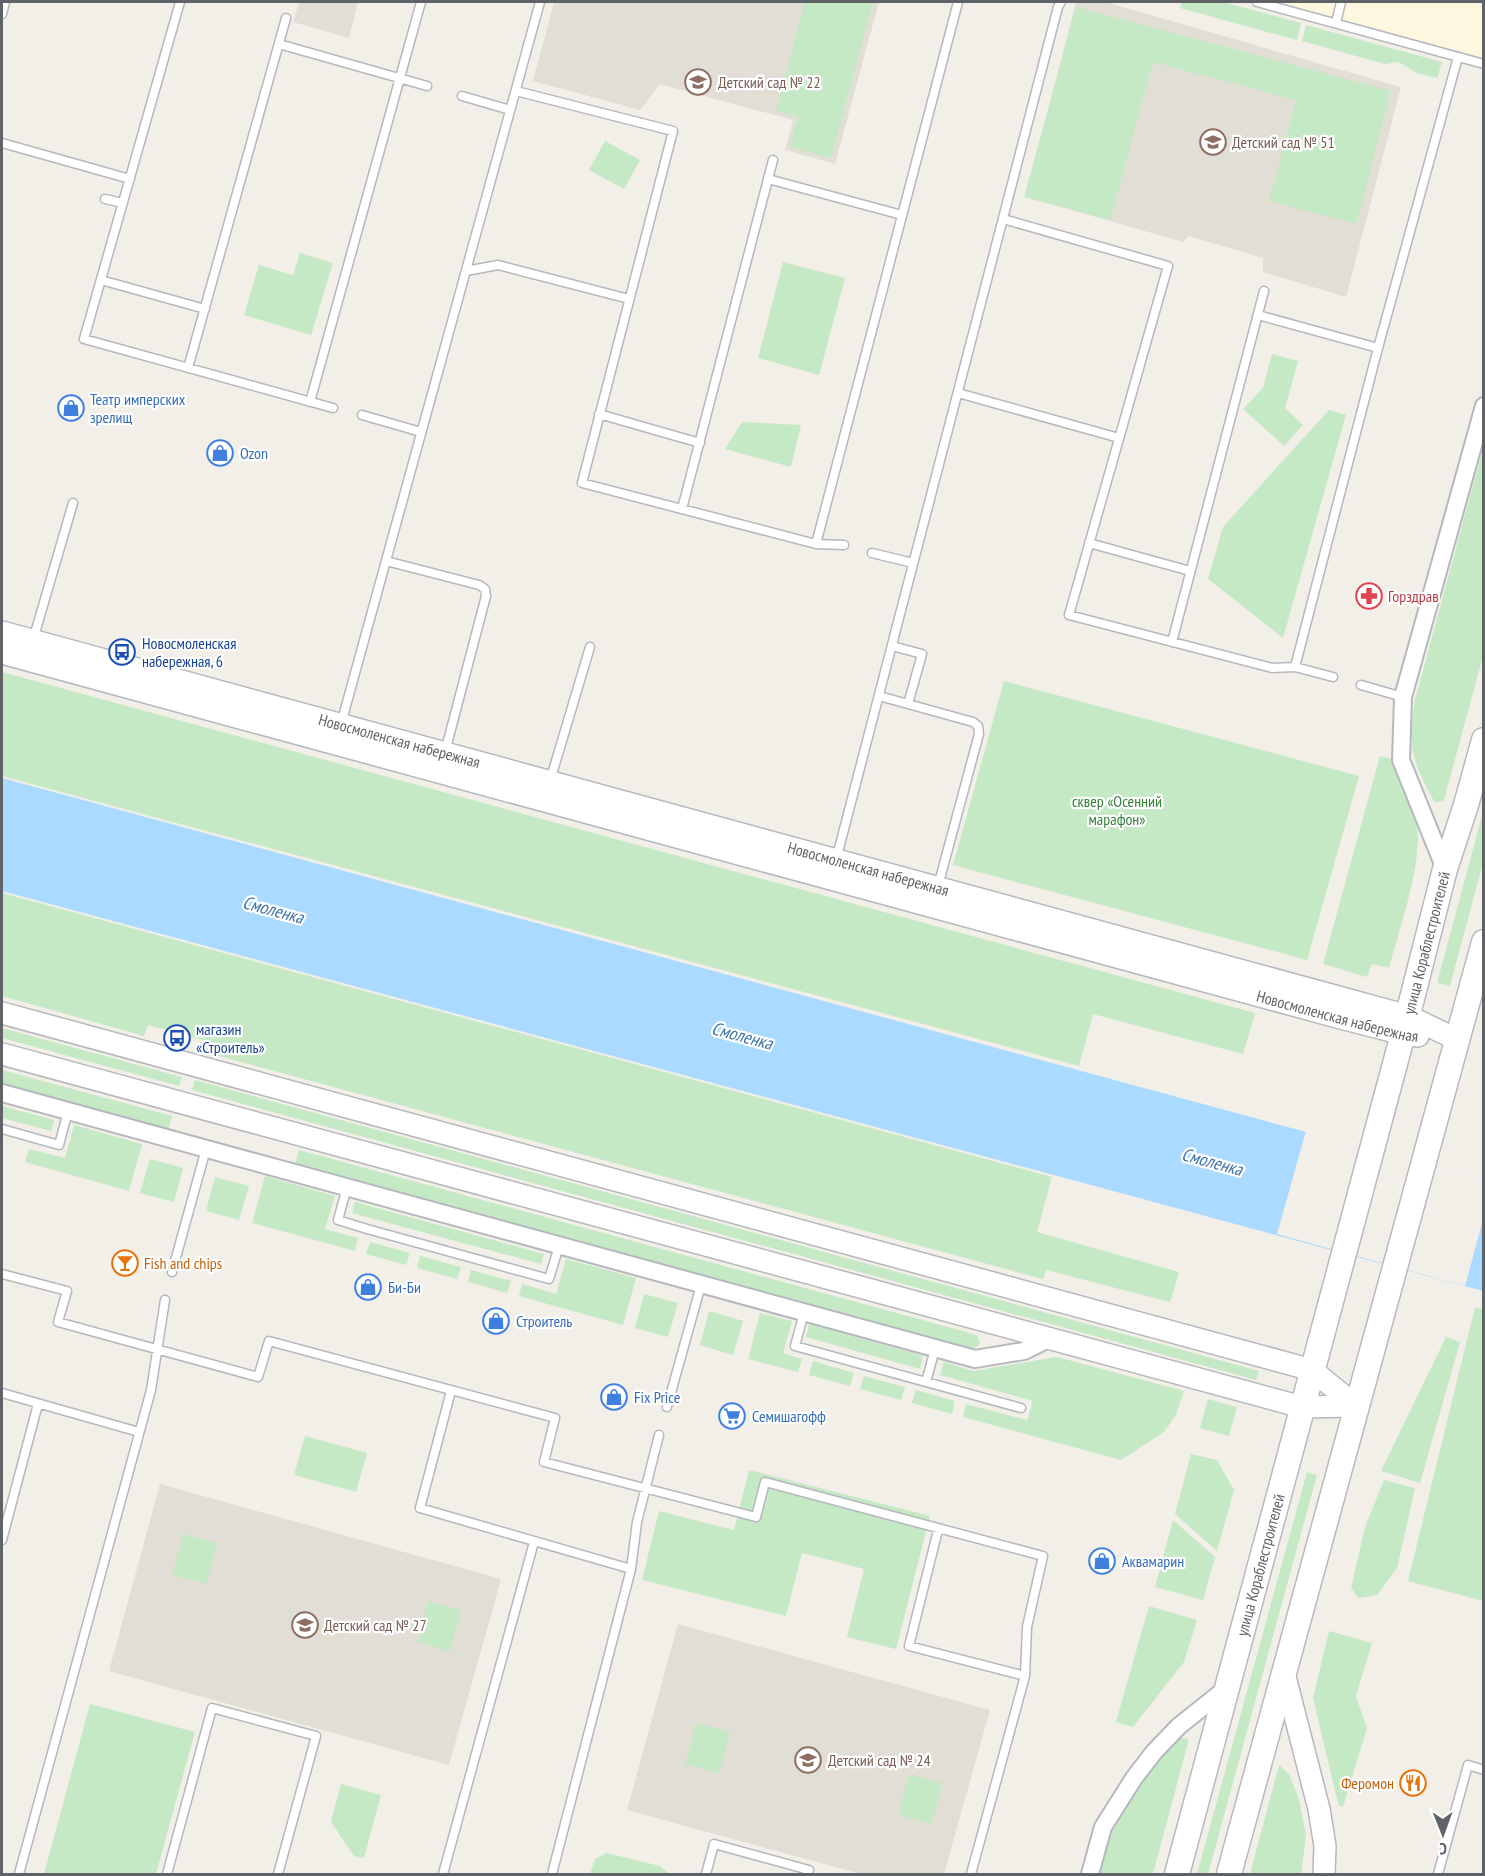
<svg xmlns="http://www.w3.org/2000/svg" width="1485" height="1876" font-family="'PT Sans Narrow',sans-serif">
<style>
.commercial{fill:#fef7e0}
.education{fill:#e1ded6}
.green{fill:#c5e8c5}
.water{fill:#aadaff}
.pier{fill:#f1efe8}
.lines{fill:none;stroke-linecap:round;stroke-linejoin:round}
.service-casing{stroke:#b5b8bc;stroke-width:11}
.minor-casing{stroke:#b5b8bc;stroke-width:20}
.tertiary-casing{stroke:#b5b8bc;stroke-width:24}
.secondary-casing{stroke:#b6babf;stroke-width:27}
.service{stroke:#fff;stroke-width:8}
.minor{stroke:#fff;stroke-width:16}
.tertiary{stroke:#fff;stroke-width:21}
.secondary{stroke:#fff;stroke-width:24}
.labels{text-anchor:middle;stroke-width:4.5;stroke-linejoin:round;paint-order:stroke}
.education-label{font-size:16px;fill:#785e54;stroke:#fff;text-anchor:start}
.shop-label{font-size:16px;fill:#366cbe;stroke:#fff;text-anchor:start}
.health-label{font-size:16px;fill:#be3a42;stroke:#fff;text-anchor:start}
.transit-label{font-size:16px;fill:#164399;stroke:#fff;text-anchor:start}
.street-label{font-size:16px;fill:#5f6368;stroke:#fff}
.park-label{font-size:16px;fill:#348238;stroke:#fff}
.food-label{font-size:16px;fill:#c56008;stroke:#fff;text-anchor:start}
.water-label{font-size:18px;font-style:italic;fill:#4174aa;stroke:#fff}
</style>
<rect width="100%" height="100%" fill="#f1efe8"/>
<path class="commercial" d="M1272,2H1483V61Z"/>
<path class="education" d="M299,2H358L349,38L293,22Z
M554,2H879L835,164L785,150L793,120L660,84L640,110L533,81Z
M1076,2H1105L1401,87L1346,297L1263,272V258L1189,236L1183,242L1026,197Z
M160,1484L501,1579L449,1765L109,1671Z
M678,1624L990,1710L944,1874H861L627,1810Z"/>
<path class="green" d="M805,2H873L831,158L790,147L798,117L776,111Z
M1182,2H1223L1301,23L1297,40L1180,8Z
M1076,7L1391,91L1356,224L1269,201L1296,100L1153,62L1110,220L1024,197Z
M1306,25L1442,62L1437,78L1416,73L1399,62L1385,64L1302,41Z
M605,141L640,160L624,189L589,170Z
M300,253L333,263L311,335L244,315L259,265L293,275Z
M783,262L845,278L819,375L758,358Z
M1272,354L1298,361L1285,408L1303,425L1284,446L1243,409L1263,388Z
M1329,410L1346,415L1283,638L1208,579L1223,527Z
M742,422L801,425L791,467L725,449Z
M1483,448V656L1444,800L1437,803L1434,801C1411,760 1408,745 1415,700Z
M2,672L1255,1013L1243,1054L1093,1014L1079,1066L2,776Z
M1004,681L1359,776L1307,960L953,865Z
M1380,756L1392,759C1398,778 1409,796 1415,815C1427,853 1399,929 1389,968L1372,964L1367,977L1323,964Z
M1483,812V863L1450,986L1437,983Z
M2,893L1052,1177L1037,1232L1179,1272L1170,1302L1046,1270L1043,1279L204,1052L207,1041L148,1025L144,1036L2,996Z
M2,1028L182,1077L179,1086L2,1038Z
M2,1070L172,1116L168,1130L2,1084Z
M195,1080L1259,1371L1256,1380L192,1090Z
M2,1106L54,1120L51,1131L2,1118Z
M74,1125L142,1144L129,1191L25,1162L29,1149L65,1158Z
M299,1150L977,1335L980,1344L973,1349L295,1164Z
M150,1159L183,1168L174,1202L140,1193Z
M265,1176L335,1196L325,1229L358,1238L355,1251L252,1223Z
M215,1177L249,1186L239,1220L206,1211Z
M355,1202L544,1254L541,1264L352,1213Z
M370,1242L410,1253L406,1265L366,1254Z
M420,1256L461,1267L457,1279L417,1268Z
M566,1259L636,1278L623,1325L519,1296L522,1284L556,1294Z
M471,1270L511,1281L507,1293L468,1282Z
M644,1294L678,1303L668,1337L635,1328Z
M1475,1307L1484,1310L1483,1601L1408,1581Z
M709,1311L743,1321L733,1355L700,1345Z
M760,1313L792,1321L783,1353L802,1359L798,1372L748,1359Z
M809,1324L923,1356L920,1369L806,1337Z
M1446,1337L1460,1342L1420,1483L1381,1471Z
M1057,1357L1184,1391L1176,1415L1164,1432L1121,1460L963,1417L966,1404L1027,1420L1033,1401L940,1375L944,1362L973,1371Z
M813,1361L854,1373L850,1386L809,1375Z
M864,1376L905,1387L901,1400L860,1389Z
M916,1390L955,1401L952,1414L912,1403Z
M1208,1399L1237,1407L1229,1436L1200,1428Z
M305,1436L367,1453L356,1492L294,1475Z
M1191,1454L1217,1460L1234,1490L1217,1551L1175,1514Z
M749,1470L930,1516L896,1649L847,1637L864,1569L802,1553L786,1616L642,1580L659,1511L734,1530Z
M1307,1472L1317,1475L1208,1874H1197Z
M1384,1480L1415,1488L1397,1568L1377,1595L1358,1598L1351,1588L1365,1527Z
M1173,1520L1215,1557L1203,1600L1155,1587Z
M183,1534L217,1543L206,1584L172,1575Z
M428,1601L461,1610L450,1651L417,1642Z
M1149,1606L1197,1620L1184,1662L1133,1727L1116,1722Z
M1329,1631L1372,1643L1356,1696L1367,1728L1343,1807L1339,1806L1338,1803L1313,1698Z
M90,1704L195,1732L156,1874H44Z
M696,1723L730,1732L719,1773L685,1764Z
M1180,1738L1189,1739L1153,1874H1098L1108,1835L1139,1780Z
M1279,1765L1289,1774L1299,1799L1306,1835L1301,1874H1250Z
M909,1774L942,1783L932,1824L898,1815Z
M341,1784L381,1795L364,1858L354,1856L331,1822Z
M606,1853L660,1866L669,1874H590L595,1859Z"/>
<path class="water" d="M2,778L1483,1180V1291L2,891Z"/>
<path class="pier" d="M1306,1131L1483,1180V1220L1465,1286L1277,1234Z"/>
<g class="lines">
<g class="service-casing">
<path id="service" d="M180,2L84,339L333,408
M1257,2L1484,64
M2,14L5,2
M1336,23L1341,2
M279,44L427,86
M516,91L673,131L582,483L816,544L844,545
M462,96L510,110
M2,143L130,179
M768,179L902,215
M105,199L123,203
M1003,219L1168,266L1069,615L1272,668L1295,667L1333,677
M466,271L498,265L629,299
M101,280L205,309
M1258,315L1378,348
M188,368L286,18
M958,393L1119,438
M310,402L421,2
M599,414L700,443
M362,415L421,432
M682,509L773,160
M1089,543L1190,571
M816,544L958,2
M872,553L913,563
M386,561L479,585L485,589L486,596L445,752
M33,640L73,503
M1172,642L1264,291
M892,646L922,654L908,704
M1295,667L1378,348L1458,57
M1361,685L1403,697
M879,696L973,722L978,726L979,734L938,886
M341,724L540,2
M550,781L590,647
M836,860L1058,7L1061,2
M2,1129L59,1145L68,1111
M347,1187L338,1220L367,1229L549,1279L559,1246
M172,1272L206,1149
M2,1274L67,1291L58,1322L258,1377L269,1341L555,1418L544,1462L756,1517L765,1482L1043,1556L1027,1627L1025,1676L971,1874
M804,1313L795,1346L1021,1408
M926,1382L935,1349
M451,1391L420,1508L631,1569
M2,1393L139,1432
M667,1407L701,1285
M938,1530L909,1646L1025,1676
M2,1540L38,1404
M19,1874L151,1390L165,1300
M167,1874L212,1708L316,1736L278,1874
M443,1874L534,1542
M552,1874L631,1569L637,1522L659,1435
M706,1874L714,1844L809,1870L807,1874
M1438,1874L1468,1765L1484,1770"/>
</g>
<g class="minor-casing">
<path id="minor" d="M1445,869L1401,760L1403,697L1484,406
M2,1093L975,1359L1024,1351L1050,1338
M1090,1874L1103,1827L1134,1778L1154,1752L1179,1726L1228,1687"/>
</g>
<g class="tertiary-casing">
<g id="tertiary">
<path id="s1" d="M2,632L1408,1016L1458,1040"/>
<path id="s2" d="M2,653L1337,1017L1403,1034L1418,1036"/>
<path d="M2,1013L1312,1370L1356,1406"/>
<path d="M2,1054L1302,1407L1356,1406"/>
<path d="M1284,1673L1319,1809L1325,1846L1324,1874"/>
</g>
</g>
<g class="secondary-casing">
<g id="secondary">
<path id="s3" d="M1177,1874L1403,1034L1445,869L1466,805L1484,740"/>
<path d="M1229,1874L1484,942"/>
</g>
</g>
<use href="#service" class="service"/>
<use href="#minor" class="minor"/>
<use href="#tertiary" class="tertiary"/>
<use href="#secondary" class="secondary"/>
</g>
<defs>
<g id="school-ring" transform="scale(1.35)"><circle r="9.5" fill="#fff" stroke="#8d6e63" stroke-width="1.5"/><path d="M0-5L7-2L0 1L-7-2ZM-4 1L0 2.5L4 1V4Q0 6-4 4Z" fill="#8d6e63"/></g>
<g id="shop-ring" transform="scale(1.35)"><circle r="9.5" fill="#fff" stroke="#3f7fe0" stroke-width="1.5"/><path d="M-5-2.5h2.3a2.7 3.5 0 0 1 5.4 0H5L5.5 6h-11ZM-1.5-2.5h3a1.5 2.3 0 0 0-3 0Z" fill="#3f7fe0"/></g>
<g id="pharmacy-ring" transform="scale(1.35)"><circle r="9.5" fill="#fff" stroke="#e0444e" stroke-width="1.5"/><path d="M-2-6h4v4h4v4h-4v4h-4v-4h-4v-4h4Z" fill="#e0444e"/></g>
<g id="bus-ring" transform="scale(1.35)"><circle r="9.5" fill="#fff" stroke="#1a4fb4" stroke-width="1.5"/><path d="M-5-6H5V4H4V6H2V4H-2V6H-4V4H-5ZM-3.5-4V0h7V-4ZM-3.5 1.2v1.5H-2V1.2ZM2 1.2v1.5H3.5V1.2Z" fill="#1a4fb4"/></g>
<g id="bar-ring" transform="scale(1.35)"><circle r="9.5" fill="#fff" stroke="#e8710a" stroke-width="1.5"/><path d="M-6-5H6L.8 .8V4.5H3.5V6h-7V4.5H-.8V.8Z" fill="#e8710a"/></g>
<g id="supermarket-ring" transform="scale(1.35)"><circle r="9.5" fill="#fff" stroke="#3f7fe0" stroke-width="1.5"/><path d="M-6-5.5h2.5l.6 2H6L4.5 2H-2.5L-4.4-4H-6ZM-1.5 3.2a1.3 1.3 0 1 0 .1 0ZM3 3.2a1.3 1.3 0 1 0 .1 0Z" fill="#3f7fe0"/></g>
<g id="restaurant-ring" transform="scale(1.35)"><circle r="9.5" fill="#fff" stroke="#e8710a" stroke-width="1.5"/><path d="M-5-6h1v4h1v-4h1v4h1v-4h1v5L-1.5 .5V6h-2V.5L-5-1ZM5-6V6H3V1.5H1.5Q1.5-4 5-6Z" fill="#e8710a"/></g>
</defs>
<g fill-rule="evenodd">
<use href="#school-ring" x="698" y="82"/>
<use href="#school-ring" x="1213" y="142"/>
<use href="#shop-ring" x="71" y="408"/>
<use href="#shop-ring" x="220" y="453"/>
<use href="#pharmacy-ring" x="1369" y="596"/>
<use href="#bus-ring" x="122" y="652"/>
<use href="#bus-ring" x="177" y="1038"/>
<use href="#bar-ring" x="125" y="1263"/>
<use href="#shop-ring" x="368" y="1287"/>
<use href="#shop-ring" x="496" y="1321"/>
<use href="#shop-ring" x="614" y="1397"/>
<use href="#supermarket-ring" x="732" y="1416"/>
<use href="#shop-ring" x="1102" y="1561"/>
<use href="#school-ring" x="305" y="1625"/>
<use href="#school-ring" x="808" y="1760"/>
<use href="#restaurant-ring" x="1413" y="1783"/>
</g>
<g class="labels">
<g class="education-label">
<text x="718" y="88">Детский сад № 22</text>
<text x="1232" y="148">Детский сад № 51</text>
<text x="324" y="1631">Детский сад № 27</text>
<text x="828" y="1766">Детский сад № 24</text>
</g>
<g class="shop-label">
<text x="90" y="405">Театр имперских<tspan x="90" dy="18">зрелищ</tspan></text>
<text x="240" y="459">Ozon</text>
<text x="388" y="1293">Би-Би</text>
<text x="516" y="1327">Строитель</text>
<text x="634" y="1403">Fix Price</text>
<text x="752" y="1422">Семишагофф</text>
<text x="1122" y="1567">Аквамарин</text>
</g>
<g class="health-label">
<text x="1388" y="602">Горздрав</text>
</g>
<g class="transit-label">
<text x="142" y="649">Новосмоленская<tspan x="142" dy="18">набережная, 6</tspan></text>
<text x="196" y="1035">магазин<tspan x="196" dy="18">«Строитель»</tspan></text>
</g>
<g class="street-label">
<text dy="6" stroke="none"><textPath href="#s1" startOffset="412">Новосмоленская набережная</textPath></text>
<text dy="6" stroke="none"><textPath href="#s1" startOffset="898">Новосмоленская набережная</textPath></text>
<text dy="6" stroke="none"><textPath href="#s3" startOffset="964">улица Кораблестроителей</textPath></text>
<text dy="6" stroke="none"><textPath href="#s2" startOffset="1384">Новосмоленская набережная</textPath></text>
<text dy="6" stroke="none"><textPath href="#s3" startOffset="320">улица Кораблестроителей</textPath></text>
</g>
<g class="park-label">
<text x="1117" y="807">сквер «Осенний<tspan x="1117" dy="18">марафон»</tspan></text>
</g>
<g class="food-label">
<text x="144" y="1269">Fish and chips</text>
<text x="1394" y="1789" text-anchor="end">Феромон</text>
</g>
<g class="water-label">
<text transform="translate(273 910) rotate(15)" y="6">Смоленка</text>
<text transform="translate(742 1036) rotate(15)" y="6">Смоленка</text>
<text transform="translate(1212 1162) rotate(15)" y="6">Смоленка</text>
</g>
</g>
<rect width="1485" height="1876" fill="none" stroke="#5f6368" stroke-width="6"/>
<g transform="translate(1443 1834) rotate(179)" stroke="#ffffff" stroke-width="4.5" paint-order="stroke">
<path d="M0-4.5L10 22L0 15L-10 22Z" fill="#5f6368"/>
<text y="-9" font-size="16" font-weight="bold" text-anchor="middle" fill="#5f6368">С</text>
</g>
</svg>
